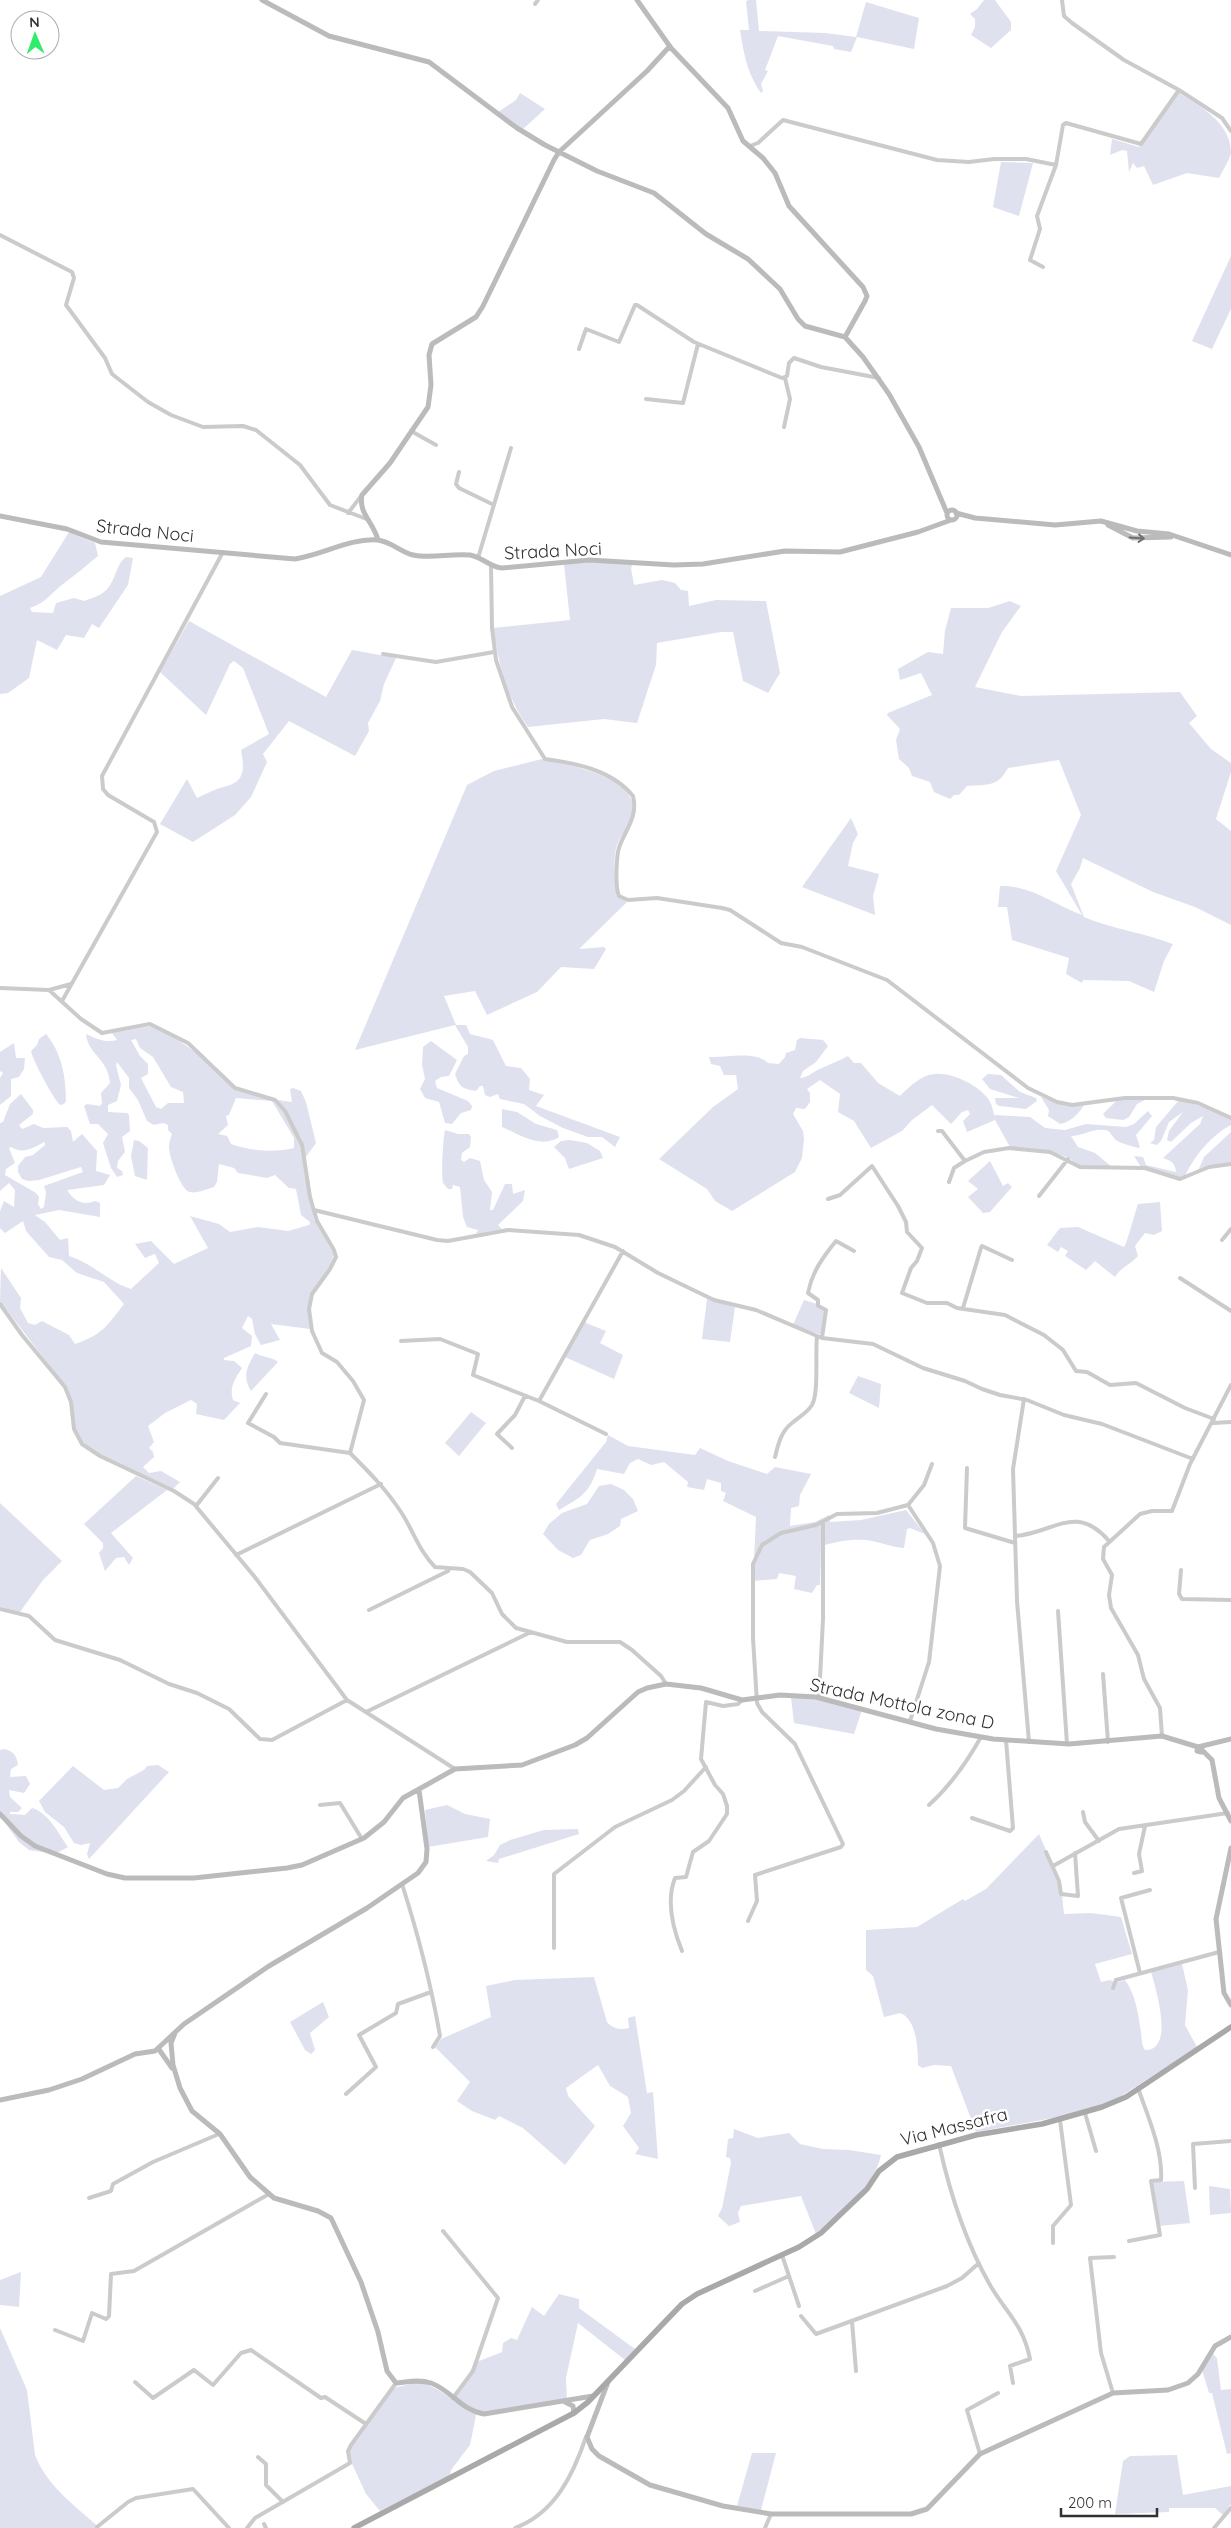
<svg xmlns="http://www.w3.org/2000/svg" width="1231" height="2528" font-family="Quicksand,sans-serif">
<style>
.green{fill:#dfe1ee;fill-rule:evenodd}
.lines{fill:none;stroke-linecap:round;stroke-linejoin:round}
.street{stroke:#cbcbcb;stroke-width:4}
.secondary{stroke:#bbb;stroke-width:5}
.primary{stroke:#a9a9a9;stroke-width:5.5}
.oneway{stroke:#6f6f6f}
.labels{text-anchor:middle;stroke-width:5;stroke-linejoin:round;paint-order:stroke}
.street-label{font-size:18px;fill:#313131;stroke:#fff}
</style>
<rect width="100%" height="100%" fill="#fff"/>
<path class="green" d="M749,0H756L759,31L825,33L856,37L866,2L919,18L914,49L857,37L851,52L834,49L833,46L778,36L765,70L768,71L761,84L763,91L761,93C747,73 744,54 740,30H749L746,1Z
M984,0H995L1011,22V30L991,48L971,35L975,27V19L970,14L977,9Z
M1178,92C1199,106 1231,122 1231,153C1229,161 1223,170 1219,178L1187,173L1153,185L1144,166L1137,168L1133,163L1129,172L1127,151L1122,150L1110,155L1112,139L1139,147Z
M520,93L545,109L523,129L497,113L516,100Z
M1001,162L1033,163L1019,216L993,207Z
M1231,256V309L1212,349L1192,341Z
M69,532L95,543L98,556C86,566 75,575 63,584C50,594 47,602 30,608L32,612L53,613L56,603L74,598L84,601C92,598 103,595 108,588C116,579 116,564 126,557L133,558L128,585L99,628L92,624L84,638L66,635L57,650L37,640L29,678L8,693L0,694V596L41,577Z
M596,562L633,564L631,568L634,585L662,580L675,583L681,590L688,591L689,606L716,600L766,601L780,673L768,693L743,681L733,632H721L657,643L656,665L637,723L604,719L528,727C506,697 499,664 493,628L570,620L564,564Z
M1010,601L1021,606L1002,632L975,687L1021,696L1180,692L1197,716L1189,723L1211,749L1231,763V772L1216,819L1231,831V925L1195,907L1153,892L1083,858L1080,868L1071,884L1084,917C1113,929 1144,933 1173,944L1164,961L1154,992L1129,981L1083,980L1082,983L1066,974L1069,958L1012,940L1007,907H998L1000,886C1031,885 1054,905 1082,915L1056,871L1081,815L1059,760L1008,768C997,788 987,784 967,786L959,795H954L950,799L934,792L930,782L912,776L909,768L899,759L896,740L900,729L887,715L888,713L932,695L921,673L900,680L898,669L928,652L943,654L945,631L951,608H988Z
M189,621L326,697L352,650L396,658L384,684L380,701L368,723L369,731L355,756L289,721L263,754L267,762L251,797L235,815L193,842L160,824L187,779L197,798C206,794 217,788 227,786C246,781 244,767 241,750L269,734L243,668L234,661L230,664L206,715L160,672Z
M542,759C568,765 645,777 632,818C628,827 621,835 617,845C612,860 616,879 616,895L627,902L579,949L604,947L606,949L594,969L561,967L537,992L487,1015L475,991L444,996L456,1025H466L470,1034L493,1040L506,1066L521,1068L530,1079L529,1090L544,1095L536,1106L620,1137L615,1147L602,1137H588L563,1128L540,1116L524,1104L500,1099L498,1094L490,1097L485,1095L483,1086H480L476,1091C463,1089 459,1087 455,1074L464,1056L468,1054V1047L455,1025L355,1050L467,785L494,771Z
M851,818L858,834L853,843L848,866L879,874L873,896L875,915L802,887Z
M153,1026L171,1035L202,1057L235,1090L272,1100L283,1111L300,1145L314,1219L334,1254L331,1264L309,1297L310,1329L271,1324L280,1340L261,1345L255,1334L252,1319L248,1316L242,1328L252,1336L251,1346L224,1358V1360L234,1361L242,1368C235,1379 229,1387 233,1400L240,1403L224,1420L196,1414L197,1404L191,1400L165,1413L148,1426L154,1442L149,1448L153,1452L154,1457L143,1467L149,1473L161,1471L180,1482L172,1490C150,1479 84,1455 76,1432C72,1419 74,1404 68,1390L0,1301L1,1268L21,1298L20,1308L28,1323L35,1325L42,1321L69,1335L75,1344C102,1335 107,1326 124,1304L104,1282L77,1273L62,1260L49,1257L26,1231L23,1221L5,1233L0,1228V1211L4,1201L14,1207L15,1190L9,1183L0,1191V1123L3,1122L10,1104L21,1094L33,1110V1114L19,1125L22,1129L34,1124L43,1128L67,1127L71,1131L73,1142L82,1134L97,1151L96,1171L110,1175L104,1185L67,1190C74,1201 83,1206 95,1201L100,1203V1217L59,1210L35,1215L45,1222L60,1240L68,1238L69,1256C92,1263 109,1282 131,1289L159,1263L155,1254L145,1258L135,1244L151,1241L174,1264L208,1248L190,1216L219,1224L230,1232L258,1227L288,1231L309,1225L310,1222L301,1215L296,1189L289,1188L275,1175L267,1178L238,1173L234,1168L219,1164L217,1182L214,1187C207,1189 196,1194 190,1192C181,1191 168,1154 169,1146C169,1142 171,1137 172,1134L168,1130V1125L163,1123L154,1125L147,1121L138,1100L129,1088V1078L117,1062L116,1065L121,1085L117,1101L108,1105V1112L127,1113L129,1115L130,1131L122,1137L125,1152L118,1161L117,1168L122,1171L123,1175L117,1177L111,1168L103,1143L108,1134L98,1124H90L84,1106L87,1104L100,1106L102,1103L101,1093L110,1083C108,1058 88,1055 86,1034C97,1039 105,1043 117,1040L112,1033ZM136,1039L140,1048L153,1057L171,1087L183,1092L184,1103H168L161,1109L156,1107L141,1078L148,1074V1064L140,1056L131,1040ZM236,1098L272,1101L294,1138V1148C274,1153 251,1151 231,1144L227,1136L218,1134L228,1125L226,1116L229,1115ZM45,1142V1145L33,1155L25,1157L18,1166V1172L22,1179L28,1181L39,1180L81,1167L83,1172L44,1186L46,1192L44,1207L41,1209L38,1204L39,1197L36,1193L5,1175L6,1169L15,1163L9,1148L11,1147C23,1155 34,1147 45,1142Z
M46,1034C62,1053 66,1078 66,1101L64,1104L60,1105C53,1098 33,1061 31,1051L37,1045L39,1039Z
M800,1038L823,1040L828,1046L816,1062L803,1071L800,1078C810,1077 813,1071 822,1068C830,1064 839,1061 848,1056L854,1063H861L878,1083L900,1096C909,1087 921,1075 935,1074C952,1072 980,1086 989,1100C992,1105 993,1110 994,1115L1030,1117L1045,1128L1065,1130L1086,1124L1126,1127L1134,1124L1148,1111L1152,1116L1136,1135L1140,1147L1138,1148C1132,1146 1122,1144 1116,1140C1112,1137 1111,1131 1105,1130C1092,1128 1083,1136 1071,1136L1078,1147L1095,1153L1112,1167L1080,1166L1067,1157L1044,1150L1010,1147L995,1120L967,1132L963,1121L970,1114L968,1110L962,1112L951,1124L932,1105L912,1120L902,1131L871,1148L854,1121L838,1112L840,1094L820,1080L807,1089L810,1093V1102L805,1109L796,1108L793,1114L803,1131L804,1139L802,1158L795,1172L732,1211L715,1201L707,1189L659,1159L713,1107L738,1089L736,1075H724L720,1066L711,1064L709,1057C727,1058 754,1050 768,1063L779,1064L785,1057L786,1053L795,1050L797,1040Z
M431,1041L457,1060L449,1076L441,1077L435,1081L437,1088L468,1101L472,1106L471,1110L461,1113L452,1124L445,1123L439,1102L425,1098L420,1089L425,1079L422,1065L423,1047Z
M14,1043L16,1058H25L24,1069L19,1077L11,1079V1096L0,1105V1078L3,1073L0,1071V1052Z
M988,1074L1001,1075L1020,1092L1036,1098L1037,1101L1026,1109L999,1106L996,1104L995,1098H1019L990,1089L982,1079Z
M293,1088L301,1091L306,1102L316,1143L305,1158L301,1138L277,1100L292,1102L290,1089Z
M1041,1097L1066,1106L1085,1104C1079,1113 1071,1122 1060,1124L1048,1116L1049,1110Z
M1149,1098L1137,1104L1129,1117L1123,1120L1106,1118L1103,1114L1118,1099Z
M1179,1100L1207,1108L1231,1120V1125C1211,1135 1193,1158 1184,1178L1141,1167L1134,1156L1143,1157L1146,1165L1176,1172C1175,1162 1171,1161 1163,1158L1200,1124L1203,1116L1191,1123L1171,1142L1167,1140L1169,1131L1183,1112L1169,1122L1161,1141L1157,1145L1150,1143L1154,1140L1156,1127Z
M502,1109L517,1112L536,1124L557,1130L559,1137C541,1149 520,1135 502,1127Z
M445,1130L458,1134H469L471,1137L470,1147L462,1153L461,1160L464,1162L470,1158L480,1161L484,1180L492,1192L490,1210H493L505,1184H512L513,1194L525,1190L523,1201L498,1225L502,1229L476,1234L478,1230L467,1227L463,1217L460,1187L453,1185L452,1189H448L443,1183C441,1174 443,1139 445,1130Z
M1231,1132V1165L1214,1166L1197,1173L1204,1157Z
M134,1140L139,1141L148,1148L147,1180L135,1176L131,1156Z
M570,1140L587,1143L600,1151L603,1158L569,1169L565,1158L554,1147L561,1141Z
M990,1161L1003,1186L1008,1183L1012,1187L990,1212L983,1213L968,1197L978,1189L968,1181Z
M1160,1202L1162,1231L1154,1235L1145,1233L1135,1246L1138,1256C1130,1265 1121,1267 1115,1277L1095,1261L1086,1270L1065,1256L1068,1251L1061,1247L1058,1252L1047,1245L1060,1228L1078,1227L1124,1247C1127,1244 1135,1212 1138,1204Z
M707,1299L735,1307L730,1342L702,1339Z
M804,1300L817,1304V1308L826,1312L822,1335L793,1325Z
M585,1320L586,1323L606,1331L600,1343L623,1355L614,1379L565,1357Z
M255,1353C262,1357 272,1357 278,1362L251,1391C242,1376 247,1367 255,1353Z
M858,1376L881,1384L879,1408L849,1393Z
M471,1412L486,1423L459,1456L445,1443Z
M608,1435L628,1446L695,1455L700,1448L728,1461L767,1474L775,1467L811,1474L800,1495L799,1506L791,1508L790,1526L815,1522L829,1515L830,1522L861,1520L906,1510L925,1534L910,1528L907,1529L904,1548C890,1547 878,1541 865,1540C849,1539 836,1542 821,1546L820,1585H817L812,1593L794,1589L796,1576L779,1573L777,1579L753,1581L756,1517L723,1501L726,1493L721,1491V1483L707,1479L704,1490L687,1487L688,1482L664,1462L651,1465L638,1459L630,1463L624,1474L597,1469C589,1494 581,1497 559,1510L556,1504L606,1442Z
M136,1476L167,1490L111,1533L133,1558L129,1565L124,1557L116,1558L105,1571L99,1553L103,1548V1543L84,1524Z
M611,1484L624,1490L633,1499L638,1511L621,1519L620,1526L608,1534L590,1540L581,1555L573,1558L558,1550L543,1534L549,1524L562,1513L587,1504L599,1486Z
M0,1503L62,1561L43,1580L20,1612L0,1607Z
M791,1697L815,1698L862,1710L854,1734L794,1723Z
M5,1749C14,1752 17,1756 18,1765L11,1769L10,1777L26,1776L30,1784L24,1793L9,1790L10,1797L22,1808L18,1812H10V1814L25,1815L32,1808C49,1813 58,1833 68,1847L55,1854L29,1850L19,1842L0,1816V1750Z
M158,1765L169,1772L89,1859L87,1854L90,1843L81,1845L74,1843L64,1827L45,1812L39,1801L73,1766L104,1790L118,1788L127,1779L144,1770L147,1766Z
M447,1805L465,1814L490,1819L488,1837L428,1847L425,1810Z
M578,1829L579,1834L499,1859L498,1863L486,1861L494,1855L500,1845L510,1840L544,1830Z
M1039,1834L1061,1885L1064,1914L1091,1913L1121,1917L1132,1954L1095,1964L1101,1982L1110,1980L1116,1983L1125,1980C1136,1995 1138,2014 1141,2032C1142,2039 1141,2044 1145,2050C1175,2051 1156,1989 1151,1972L1182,1964L1188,1990L1185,2025L1197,2047L1112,2102L1080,2113L976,2132L951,2066L934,2065L922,2068L918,2065C918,2050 917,2019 900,2013L884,2017L873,1976L866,1970V1930L917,1927L963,1899L965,1901L986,1889Z
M594,1977L607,2022C613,2029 620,2030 629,2028L628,2018L635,2016L647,2093L653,2092L658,2159L635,2154L639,2148L623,2126L631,2113L628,2097L610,2086L598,2065L566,2088L568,2096L595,2126L565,2165L523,2128L499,2116L495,2120L472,2111L457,2101L470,2082L435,2047L441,2039L491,2017L486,1986L515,1980Z
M323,2002L329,2017L310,2033L315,2050L311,2054L305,2050L290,2022Z
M734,2129L758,2138L789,2133L800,2144L823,2149L849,2150L881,2155C874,2189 840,2211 816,2234L801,2196L741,2206L738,2213L740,2222L729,2226L718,2216L722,2208L731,2163L730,2158L726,2157L728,2139L733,2138Z
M1184,2181L1190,2223L1159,2226L1152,2182Z
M1209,2186L1230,2189L1231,2213L1210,2215Z
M21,2272L19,2307L0,2305V2280Z
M559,2294L579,2299V2308L635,2349L625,2360L578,2323L566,2378L567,2399L484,2412L473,2410L454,2396L466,2381L474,2363L502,2352L503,2343L511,2338L517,2340L532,2307L544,2316Z
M0,2328L27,2390L35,2455C47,2486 76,2507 100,2528H0Z
M1212,2353L1217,2358L1221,2390L1231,2389V2453L1227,2454L1212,2393H1209L1202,2370Z
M420,2382C442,2388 456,2405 476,2415L470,2445L451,2470L450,2475L380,2511L366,2494L347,2453L393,2388Z
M752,2453H776L761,2510L737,2506Z
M1177,2455L1183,2495L1231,2486V2504L1224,2516L1215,2508H1169V2512L1115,2514L1123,2461L1130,2456Z"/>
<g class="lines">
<path class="street" d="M1062,0L1064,16L1072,23L1124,60L1179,90L1222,118L1231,131
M535,4L538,0
M750,146L758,143L783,120L937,160L969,162L994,159H1026L1056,165L1063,125L1066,123L1141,144L1179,90
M0,235L72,272L74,278L66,305L105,358L112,374L148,402L171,415L203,427L243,426L256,430L300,465L330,505L369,520
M1043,267L1030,260L1040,229L1037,216L1056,165
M579,349L586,329L619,342L635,305H637L694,342L782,378L787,376L789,363L794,358L821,367L879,378
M646,399L683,403L698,344
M784,427L790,399L785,378
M411,431L436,445
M459,472L456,484L459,488L494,505
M348,513L362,495
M478,558L511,448
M491,566L492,628L496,660L512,707L545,759C575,763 612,770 633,796C638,816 627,827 620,845C616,853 615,888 619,896L628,900L657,898L722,908L730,910L781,943L802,947L887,980L1028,1088L1057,1102L1072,1105L1125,1098H1173L1198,1103L1231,1118
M383,654L436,662L494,652
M0,988L49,990L81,1019L102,1033L150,1024L188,1043L235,1088L275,1100L285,1111L302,1145L310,1197L317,1221L334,1250L336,1257L330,1269L312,1294L309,1309L312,1331L322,1353L337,1362L353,1381L364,1400L350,1453C369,1472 386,1489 401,1512C413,1530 419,1551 435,1567L463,1569L470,1572L492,1593L502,1614L516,1628L567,1642H620L632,1650L661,1676L666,1684
M49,990L71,984
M62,1001L157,832L154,822L108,795L103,789L102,776L223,552
M938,1131H942L965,1161
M949,1182L954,1168L965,1161L984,1152L1009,1148L1050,1152L1080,1167L1145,1168L1180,1179L1209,1167L1231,1164
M1039,1196L1068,1159
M828,1199L840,1195L872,1166L898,1206L906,1222L907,1232L922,1248L917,1261L911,1268L902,1293L927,1303H947L957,1308L1005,1315L1044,1335L1063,1350L1076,1371L1087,1372L1110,1385L1136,1383L1185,1408L1214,1419
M314,1210L437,1240L448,1241L508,1230L579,1235L615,1247L658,1273L714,1300L756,1310L822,1338L873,1344L923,1368L965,1381L982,1389L1000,1395L1027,1400L1064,1415L1102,1424L1193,1459
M1222,1240L1231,1229
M1180,1278L1231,1311
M0,1304L22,1335L65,1387L71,1402L74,1429L82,1444L100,1456L174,1491L194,1504L254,1576L347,1700L455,1769
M963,1308L981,1248L982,1246L1012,1260
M822,1338L826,1310L818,1306V1300L808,1293C812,1272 823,1257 836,1241L854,1251
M401,1341L440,1339L478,1354L473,1375L539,1401L606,1434
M266,1394L248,1423L274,1437L280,1443L350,1453
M1024,1399L1013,1469L1017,1601L1029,1742
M539,1401L623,1251
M1213,1423L1231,1422
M512,1448L497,1434L515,1415L525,1396
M775,1457C778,1445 781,1431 792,1423C799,1417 807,1413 812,1405C819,1393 815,1354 817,1336
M967,1468L965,1528L1015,1543
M908,1505L933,1543L940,1566L929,1662L910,1721
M196,1506L218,1478
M1015,1536C1052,1534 1076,1502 1109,1541
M236,1555L381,1484
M1181,1570L1179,1594L1182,1599L1231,1600
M0,1609L29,1616L55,1640L120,1660L169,1684L197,1693L229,1709L260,1739L272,1740L347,1700
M369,1610L448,1571L449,1568
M1058,1611L1067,1744
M1103,1674L1108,1742
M819,1698L823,1619V1522
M366,1712L531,1632
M1162,1736L1160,1708L1144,1679L1138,1655L1111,1608L1109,1595L1112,1575L1103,1559L1104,1547L1140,1514L1152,1511H1172L1190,1464L1231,1385
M320,1805L340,1803L362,1839
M929,1805C950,1786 967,1762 981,1737
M1083,1812L1085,1822L1099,1841
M972,1818L1010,1831L1013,1828L1006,1740
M1046,1852L1059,1881L1061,1894L1078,1896L1075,1853
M1053,1866L1119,1829L1228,1813
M1134,1873L1142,1871L1139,1854L1145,1826
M402,1884C418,1934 431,1984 440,2036L433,2047
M748,1921L757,1901L755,1875L841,1847L843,1844L795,1744L762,1712L757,1703L753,1638V1564L762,1545L781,1533L816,1525L837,1514L877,1513L908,1505L924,1485L932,1464
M554,1948V1874L615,1827L672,1800L684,1791L706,1767
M682,1951C673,1929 666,1901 675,1878L686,1877L693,1852L709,1841L727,1814V1806L723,1794L715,1785L701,1759L706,1702L723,1706L738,1704L742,1700
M1140,1973L1121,1898L1150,1890
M1113,1988L1116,1980L1219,1952
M346,2094L376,2067L359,2035L396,2013L398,2004L431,1992
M1085,2113L1096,2151
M939,2144C950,2194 965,2241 990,2285C1007,2314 1023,2324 1030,2359L1010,2366L1013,2383
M1195,2188L1193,2144L1231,2141
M89,2198L111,2191L113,2184L153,2162L219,2134
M443,2231L498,2298L473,2371L453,2398
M1129,2241L1160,2235L1151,2181L1161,2180C1163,2150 1148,2117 1138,2088
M1053,2243V2226L1071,2205L1060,2120
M782,2255L799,2306
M755,2291L789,2276
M801,2316L816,2334L947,2286L962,2278L979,2263
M852,2321L856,2371
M55,2330L83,2341L92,2313L106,2319L109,2316L111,2274L134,2271L269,2194
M135,2382L153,2398L194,2370L213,2385L241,2353L251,2350L321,2398L325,2397L366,2424
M1113,2393L1101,2353L1090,2258L1114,2257
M980,2454L967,2410L998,2393
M258,2457L266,2464V2485L283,2502
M264,2524L266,2528
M97,2527L128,2502L136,2498L193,2489L229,2528
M247,2528L255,2518L350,2463L348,2451L351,2445L396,2383
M515,2528C555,2513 573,2475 586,2437
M765,2528L771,2514
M1214,2528L1231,2508"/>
<path class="secondary" d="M262,0L329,36L429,62L517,128L545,145L597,171L654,193L706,234L748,259L780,289L798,319L805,326L845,337L863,357L889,394L919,447L947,513
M637,0L671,48L728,108L743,141L763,158L775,173L789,206L863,287L867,296L865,301L845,337
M947 515a5 5 0 1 1 10 0a5 5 0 1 1-10 0Z
M956,513L975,518L1055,525L1101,521L1137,531L1169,534L1231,555
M0,516L67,529L101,542L295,559C322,555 350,538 377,540C391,541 400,552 413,555C431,559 451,553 470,555C482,557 490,567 502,568L589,560L674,565L703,564L785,551L840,552L918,532L951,520
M1108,525L1133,538L1171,537
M378,540C374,523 358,513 362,495L390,463L428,407L431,385L429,355L432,344L476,317L483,306L554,160L559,152L647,71L670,46
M1202,1748L1201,1752L1197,1751L1198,1747L1231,1739
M1202,1750L1212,1760L1219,1798L1231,1821
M0,1814L21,1836L35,1846L107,1874L125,1878H194L287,1868L302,1865L364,1838L384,1822L403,1798L455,1769L522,1765L575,1745L587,1738L638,1692L647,1688L666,1684L701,1688L742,1700L780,1695L816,1697L936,1729L993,1739L1069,1744L1162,1736L1198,1747
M1231,1848L1216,1919L1224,1993L1231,2005
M175,2033L171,2043L173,2065L180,2088L192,2111L220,2134L250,2177L274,2198L318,2211L331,2218L361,2282L378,2332L387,2371L396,2383C407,2382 419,2379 431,2383C451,2390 462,2411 484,2414L593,2396
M158,2048L172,2068
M0,2100L49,2090L82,2079L135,2054L155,2051L184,2024L269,1966L367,1908L418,1873L426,1862L427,1849L419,1790
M608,2382L587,2437L592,2449L599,2456L650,2485L723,2506L771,2514H911L927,2509L980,2454L1113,2393L1168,2390L1188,2383L1198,2374L1215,2346L1231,2337
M565,2402L573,2406L574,2413"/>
<path class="primary" d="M354,2528L574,2413L588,2402L682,2304L697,2294L799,2247L821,2233L867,2189L879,2171L897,2157L976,2135L1042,2124L1102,2107L1126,2097L1231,2027"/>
</g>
<defs><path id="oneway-shaft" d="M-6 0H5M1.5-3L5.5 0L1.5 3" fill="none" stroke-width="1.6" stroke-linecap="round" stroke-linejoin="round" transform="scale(1.25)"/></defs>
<use class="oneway" href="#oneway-shaft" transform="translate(1137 538) rotate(4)"/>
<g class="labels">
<g class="street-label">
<text transform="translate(145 531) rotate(6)" y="6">Strada Noci</text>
<text transform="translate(553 551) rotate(-3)" y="6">Strada Noci</text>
<text transform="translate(902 1704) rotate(12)" y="6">Strada Mottola zona D</text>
<text transform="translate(954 2127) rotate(-14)" y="6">Via Massafra</text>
</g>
</g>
<g transform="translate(35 35) rotate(358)"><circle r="24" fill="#ffffff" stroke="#adadad"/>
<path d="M0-4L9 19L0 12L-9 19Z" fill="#2fec6a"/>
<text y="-8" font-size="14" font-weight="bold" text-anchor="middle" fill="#313131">N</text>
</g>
<path d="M1061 2508v8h96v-8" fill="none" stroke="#313131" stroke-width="2.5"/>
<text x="1068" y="2508" font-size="15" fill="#313131" stroke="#ffffff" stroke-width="4" paint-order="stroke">200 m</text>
</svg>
